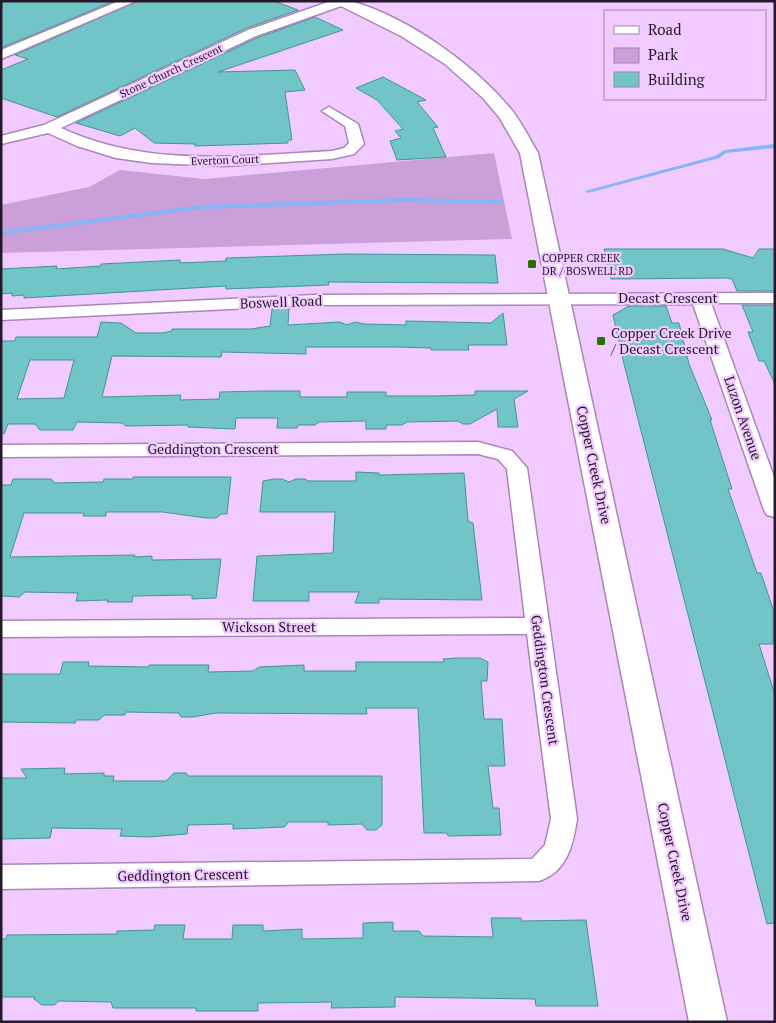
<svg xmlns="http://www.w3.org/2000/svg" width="776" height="1023" font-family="'PT Serif',serif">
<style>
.green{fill:#cba0da}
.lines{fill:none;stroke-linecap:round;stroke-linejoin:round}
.stream{fill:#85b4f8;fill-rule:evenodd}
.building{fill:#72c5c7;stroke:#409496;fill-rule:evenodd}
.minor-casing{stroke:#aa86b7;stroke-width:3}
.tertiary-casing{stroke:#aa86b7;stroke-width:3}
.minor{fill:#fff;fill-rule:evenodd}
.tertiary{fill:#fff;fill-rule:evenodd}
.poi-dot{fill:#2c6c00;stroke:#f1cbff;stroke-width:2}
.labels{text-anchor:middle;stroke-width:4.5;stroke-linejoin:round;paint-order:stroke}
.far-street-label{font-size:11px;fill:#26182b;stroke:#f1cbff}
.far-poi-label{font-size:11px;fill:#26182b;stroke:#f1cbff;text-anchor:start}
.street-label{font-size:14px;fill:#26182b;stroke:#f1cbff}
.poi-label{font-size:14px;fill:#26182b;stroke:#f1cbff;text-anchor:start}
</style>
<rect width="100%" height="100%" fill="#f1cbff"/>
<path class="green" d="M494,153L512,239L1,253V205L89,187L120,170L204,179Z"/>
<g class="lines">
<path class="stream" d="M775,144V148L726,153L719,158L588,193L585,191L715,156L725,150Z
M403,198L501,200L504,202L501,204L403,202L203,209L1,235V231L203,205Z"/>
</g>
<path class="building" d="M1,1H114L1,48Z
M138,1H274L298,10L247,28L57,117L1,98V70L28,59L15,55Z
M315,17L343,30L218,72L295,70L305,90L285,92L292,140H288V143L195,146V144L154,143L135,128L120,136L76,123L257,38Z
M383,77L426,100L417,102L438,127L433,128L446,157L397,160L390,141L401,138L395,131L403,129L377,100L356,88Z
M604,249H723L753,258L759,249H775V291H737L732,279L726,278L611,279Z
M345,254L495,255L498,283L328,282L329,285L226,289V286L24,298V295L12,296V293L1,294V269L57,266L56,269L101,266V264L180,260V263L226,261V258Z
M742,305H775V384L764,361H759L748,332H753Z
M629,306H666L672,323H679L689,364L712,420H710L732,489H728L757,573H761L773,609V644H759L775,695V923L767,924L624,364L613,315Z
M289,308L288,325L340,322L347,325L355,322L364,324L406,325V321L491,323L503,313L507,345H468L469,350H431V348L397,347H306V354L222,352L221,357L112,356L102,397L181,395L180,400L219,399L220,392L263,391H300V397H347V392H386V396H433L475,395V391H528L514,399L518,427H498L497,409L470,424H463L458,421L407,422L402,425H386V429H366V421L319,422L315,425H298L297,428H277L278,418H236L235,429L188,427V425L126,426L122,423L77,422L73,430H40L35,424H8L4,434L1,433V341H15L16,337H97L101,322L121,323L136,333H162L172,331V329H251L270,326L272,309ZM30,360H74L64,398L17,399Z
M356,472L379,473V475L464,473L468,521L473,523L482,600L379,599V603H355L359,592H309V601H253L257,556L333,553L335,512H260L263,481L274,479H282L289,482L296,479H305L308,481H356Z
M133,477H231L227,514H221L216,518H206L163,512H106V516H83L84,513H24L10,557L135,555L134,557L152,556V560L221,559L216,598L192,599V595L133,596L132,602H107L108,600L76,601L78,593L25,592L19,597L1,596V485H11L13,479H51L55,483L103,482L104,479H133Z
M456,658H480L488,662L487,681H481L484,719H502L505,766H488L493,808H499L501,835L448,836L447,833H424L418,708H366L367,714L216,713L193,717H181L179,713L126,712L125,715H104L99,720H76L75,723L1,722V674H60L63,662H89L88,666L149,667V665H209L208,672L253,671L259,667L304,665V671H356V662H444L443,659Z
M65,768L64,774L104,773V776H114L113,781H166L174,773H186L188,776H382V825L376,830H367L362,824L328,825V822H289L284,827L261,828L233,829V824L188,825L187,834L148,837L120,836L122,829L52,828L50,838L1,839V778H27L21,769Z
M491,918H521L522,921L586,920L598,1006H536L535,999L395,997V1007L331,1008L332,1002L258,1003V1011H196V1008H113L111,1002L59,1001L54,1005H42L34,999L35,997H1V939H6L7,935L117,934V931L154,930L155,925H185L183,939H232L233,925H263V931L302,929V939L363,938V923L393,922V931H419L423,936L493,937Z"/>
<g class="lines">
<g class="minor-casing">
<path id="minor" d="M119,1H136L1,59V50Z
M331,1L346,2L344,5L256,36L61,128C148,168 239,156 332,151L344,148L349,143L345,126L322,111L329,107L358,124L364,144L354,154L332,159L224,166L152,163L116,158L77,146L48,133L1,144V136L44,125L248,30Z
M775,293V303H711L775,480V517L767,515L764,510L693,304L315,305L1,320V310L315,295Z
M478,442L512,451L527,468L577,819C573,845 567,872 539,881L1,889V865L532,859L545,845L551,819L527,634L1,637V621L525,618L507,469L498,459L478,454L1,457V445Z"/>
</g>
<g class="tertiary-casing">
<path id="tertiary" d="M331,1C338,1 347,0 354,2C410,19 472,63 510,108C521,121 529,138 538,153L727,1022H689L520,153L499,117L483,98L445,64L401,36Z"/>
</g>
<use href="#minor" class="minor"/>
<use href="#tertiary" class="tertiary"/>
</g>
<g class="poi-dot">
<rect x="527" y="259" width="10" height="10" rx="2.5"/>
<rect x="596" y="336" width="10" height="10" rx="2.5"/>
</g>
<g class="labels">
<g class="far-street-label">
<text transform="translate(171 71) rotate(-25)" y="4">Stone Church Crescent</text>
<text transform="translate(225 160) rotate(-2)" y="4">Everton Court</text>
</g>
<g class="far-poi-label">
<text x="542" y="262">COPPER CREEK<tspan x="542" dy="13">DR / BOSWELL RD</tspan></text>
</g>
<g class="street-label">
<text x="668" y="303">Decast Crescent</text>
<text transform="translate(281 302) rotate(-2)" y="5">Boswell Road</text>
<text transform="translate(743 418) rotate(71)" y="5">Luzon Avenue</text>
<text x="213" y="454">Geddington Crescent</text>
<text transform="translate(594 465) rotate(78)" y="5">Copper Creek Drive</text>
<text x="269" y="632">Wickson Street</text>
<text transform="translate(545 680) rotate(82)" y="5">Geddington Crescent</text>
<text transform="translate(675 862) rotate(78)" y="5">Copper Creek Drive</text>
<text transform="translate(183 875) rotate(-1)" y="5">Geddington Crescent</text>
</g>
<g class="poi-label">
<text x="611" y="338">Copper Creek Drive<tspan x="611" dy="16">/ Decast Crescent</tspan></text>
</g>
</g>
<rect width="776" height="1023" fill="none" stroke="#26182b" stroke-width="5"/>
<rect x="604" y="10" width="162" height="90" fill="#f1cbff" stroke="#a083aa"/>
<rect x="614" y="26" width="25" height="8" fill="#ffffff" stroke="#a083aa"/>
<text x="648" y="35" font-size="15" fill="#26182b">Road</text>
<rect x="614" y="48" width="25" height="15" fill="#cba0da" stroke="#a083aa"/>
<text x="648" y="60" font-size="15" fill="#26182b">Park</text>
<rect x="614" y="72" width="25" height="15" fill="#72c5c7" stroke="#a083aa"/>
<text x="648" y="85" font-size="15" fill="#26182b">Building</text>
</svg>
